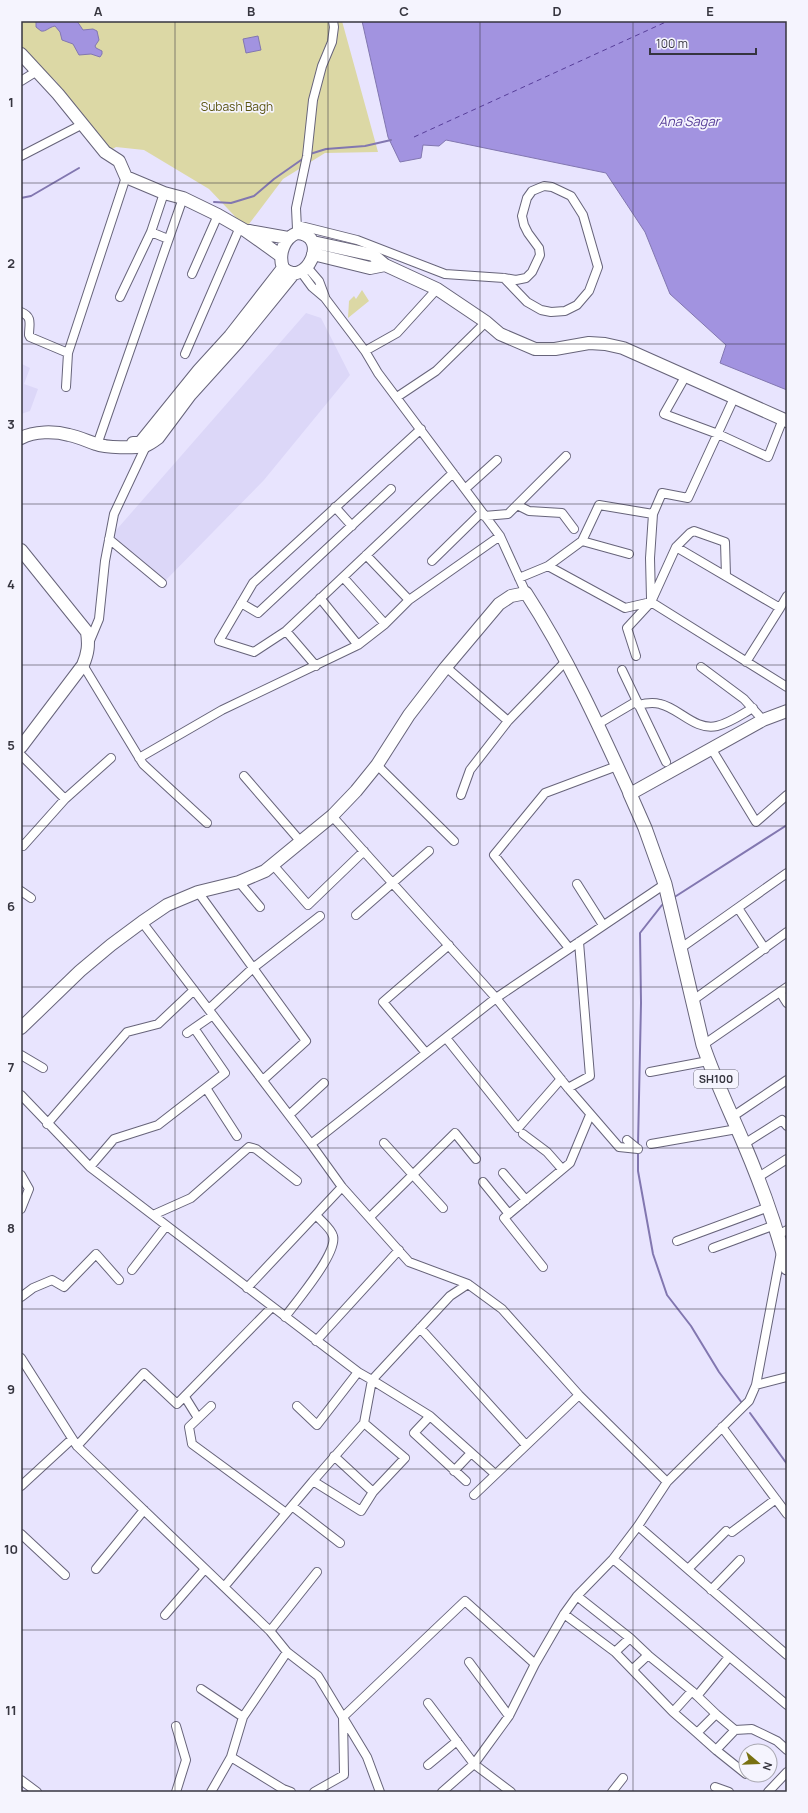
<svg xmlns="http://www.w3.org/2000/svg" width="808" height="1813" font-family="Manrope,sans-serif">
<style>
.built{fill:#dcd7f8}
.green{fill:#dcd8a5}
.water{fill:#a293e0;stroke:#8277b0}
.lines{fill:none;stroke-linecap:round;stroke-linejoin:round}
.stream{stroke:#8277b0;stroke-width:2}
.ferry{stroke:#573e99;stroke-width:1;stroke-dasharray:5 4;stroke-linecap:butt}
.street-casing{stroke:#67647a;stroke-width:10}
.secondary-casing{stroke:#67647a;stroke-width:14}
.primary-casing{stroke:#67647a;stroke-width:15}
.street{stroke:#fff;stroke-width:8}
.secondary{stroke:#fff;stroke-width:12}
.primary{stroke:#fff;stroke-width:13}
.grid{fill:none;stroke:#36353f;stroke-width:1;stroke-opacity:0.55}
.labels{text-anchor:middle;stroke-width:3.5;stroke-linejoin:round;paint-order:stroke}
.shield{fill:#f5f4fe;stroke:#6f6e78;stroke-width:1}
.shield-label{font-size:11px;font-weight:bold;fill:#36353f}
.park-label{font-size:12px;fill:#5b5512;stroke:#f5f4fe}
.water-label{font-size:13px;font-style:italic;fill:#573e99;stroke:#f5f4fe}
.neatline{fill:none;stroke:#36353f;stroke-width:1.5}
.grid-label{font-size:13px;text-anchor:middle;font-weight:bold;fill:#36353f}
</style>
<rect width="100%" height="100%" fill="#e8e4fe"/>
<path class="built" d="M306,313L321,318L350,375L264,480L164,582L111,536Z
M21,351H22V364L30,368L24,384L38,389L30,411L21,414Z"/>
<path class="green" d="M21,21H342L378,152L325,153L283,179L246,228L209,189L144,150L116,147L103,154L56,81L21,52Z
M362,290L369,301L348,318L349,301L354,296L356,299Z"/>
<path class="water" d="M36,21H77L83,30L93,29L97,31L99,40L95,46L96,48L102,51V54L100,57L91,54L79,55L73,44L62,40L60,32L55,26C49,27 46,32 41,31L36,27Z
M362,21H787V390L720,363L726,345L670,294L645,232L606,173L446,140L439,146L423,145L421,158L400,162L388,137Z
M258,36L261,50L246,53L243,39Z"/>
<g class="lines">
<path class="stream" d="M310,154L326,149L365,146L391,140
M21,198L31,196L79,168
M214,202L231,203L254,196L274,179L304,158
M673,898L787,825
M638,1145L641,1003L640,933L662,905
M638,1152V1171L653,1254L667,1295L691,1326L719,1372L742,1403
M750,1413L787,1464"/>
<path class="ferry" d="M414,137L668,21"/>
<g class="street-casing">
<path id="street" d="M21,81L37,71
M21,156L83,124
M297,225L357,240L445,274L504,278L516,280L526,278L532,272L540,255L539,248L528,233L524,225L522,216L527,198L532,191L544,186L552,187L571,196L583,215L598,267L589,291L577,305L565,311L551,312L541,310L527,302L504,278
M297,229L296,208L307,156L313,100L322,66L332,42L334,27L333,21
M151,232L168,239
M307,267L319,281L325,297
M301,272L312,287L325,298L365,351L378,373L500,536L526,593
M192,274L218,215
M120,297L151,232L164,193
M21,312C33,317 29,324 29,335L30,337L68,353
M365,351L397,333L437,289
M185,354L240,227
M685,377L664,414L718,434L768,457L783,419
M66,387L68,353L126,177
M397,397L436,371L486,322
M421,429L253,583L219,641L254,652L286,631L453,473
M104,444L98,442L183,198
M465,489L497,460
M517,505L529,511L562,513L574,529
M335,507L352,526
M653,514L662,493L688,498L734,398
M484,516L508,514L566,456
M109,539L162,583
M582,541L629,554
M676,547L690,533L694,531L725,542L726,576
M366,555L409,600
M432,561L482,512
M548,566L625,608L651,602L787,687
M343,577L385,624
M519,578L548,566L582,541L599,505L653,514L650,558L651,599
M320,598L358,645
M241,603L258,613L391,489
M286,631L316,666
M89,643L99,619L105,561L114,514L146,446
M636,656L627,628L651,602L676,547L780,608L787,596
M746,662L780,608
M83,665L143,764L207,823
M446,667L508,721L470,770L461,795
M701,667L744,699L763,720
M622,670L666,762
M638,705C646,703 653,702 660,704C679,708 695,731 717,726C730,723 742,714 753,708
M508,721L566,661
M598,724L637,701
M711,748L756,822L787,795
M21,755L65,799L23,846L21,844
M139,758L222,710L358,645L385,624L409,600L500,536
M377,765L454,841
M244,776L301,842
M65,799L111,758
M332,816L496,998L568,1088L619,1147L638,1149
M274,866L308,905L364,851
M239,882L260,907
M577,884L603,925
M21,891L31,898
M198,892L306,1041L263,1080
M738,908L765,949
M356,915L429,851
M142,922L311,1144L342,1187L409,1262L468,1284
M569,948L494,855L545,793L617,766
M681,948L787,873
M780,992L787,1003
M692,1001L787,932
M209,1009L253,968L320,916
M187,1033L213,1015
M446,1038L518,1128L561,1079
M703,1045L787,987
M426,1053L383,1002L449,945
M21,1055L43,1068
M650,1072L708,1061
M206,1088L237,1136
M568,1088L590,1076L579,942
M21,1095L90,1167L358,1372L372,1380L450,1296L468,1284L502,1309L579,1395L667,1482
M289,1115L324,1083
M732,1117L787,1080
M47,1124L127,1032L158,1024L194,990
M523,1134L547,1152L562,1169
M627,1140L638,1149
M384,1143L443,1208
M311,1144L496,998L665,884
M651,1144L737,1129
M744,1144L782,1120L787,1126
M90,1167L114,1139L158,1125L225,1073L194,1028
M503,1173L526,1200
M21,1175L29,1189L21,1209
M757,1178L787,1159
M483,1182L509,1214
M153,1215L191,1198L249,1147L256,1149L297,1181
M370,1217L455,1133L476,1159
M778,1235L787,1230
M677,1241L769,1207
M713,1248L775,1225
M543,1267L504,1218L570,1163L590,1115
M132,1270L166,1226
M247,1288L342,1187
M21,1297L33,1288L52,1280L64,1287L96,1254L119,1280
M285,1317C296,1302 338,1253 333,1236C331,1228 321,1221 316,1215
M420,1328L526,1445
M316,1341L399,1250
M21,1358L77,1446L270,1631L287,1652L318,1676L367,1757L380,1792
M756,1385L787,1377
M185,1397L198,1418
M211,1406L189,1427L192,1444L286,1513
M297,1406L317,1425L358,1372
M430,1416L414,1433L466,1481
M722,1427L787,1514
M77,1446L144,1373L177,1404L272,1307
M334,1456L373,1492
M454,1471L471,1453
M313,1481L361,1511L373,1492L405,1458L364,1423L372,1380L430,1416L495,1474
M21,1486L72,1439
M474,1495L579,1395
M292,1506L340,1543
M638,1526L787,1655
M732,1532L776,1499
M21,1534L65,1575
M613,1559L787,1705
M96,1569L144,1510
M688,1569L726,1531
M224,1587L313,1481L364,1423
M711,1590L740,1560
M577,1596L630,1638
M564,1614L615,1652
M165,1615L205,1569
M270,1631L317,1572
M287,1652L243,1717L231,1757L283,1789L291,1792
M648,1655L630,1638L615,1652L673,1712
M469,1662L509,1716
M633,1669L648,1655L692,1691
M201,1689L243,1717
M697,1696L729,1657
M428,1703L474,1764L511,1792
M176,1726L186,1760L176,1792
M697,1733L673,1712L692,1691L716,1714
M716,1750L697,1733L716,1714L735,1730
M428,1765L457,1741
M746,1774L716,1750L735,1730L752,1729L777,1741L787,1750
M21,1780L37,1792
M715,1787L729,1792
M211,1792L231,1757
M314,1792L344,1775L343,1717L465,1601L535,1664
M442,1792L474,1764L509,1716L535,1664L564,1614L577,1596L613,1559L638,1526L667,1482L749,1401L756,1385L781,1252
M612,1792L623,1778
M768,1792L787,1772"/>
</g>
<g class="secondary-casing">
<path id="secondary" d="M21,54L58,94L105,152L119,161L126,177L164,193L183,198L218,215L246,231L281,256
M249,231L288,238
M297,233C332,235 305,290 283,268C278,254 284,238 297,233Z
M313,242L373,255L385,265L437,289L486,322L500,334L535,349H555L589,343L605,344L623,348L787,421
M313,254L370,268L385,265
M21,438C34,431 55,431 69,435C79,437 87,441 96,444C106,448 134,448 145,446C150,444 154,441 158,438L190,395L237,343L294,273
M133,443H140L199,370L230,336L283,268
M21,550L87,632C89,645 88,653 83,665L21,747
M21,1028L80,971L111,945L142,922L167,905L198,892L239,882L265,871L332,816L356,791L377,765L409,715L446,667L499,604L511,596L526,593C567,656 599,726 630,794L763,720L787,711"/>
</g>
<g class="primary-casing">
<path id="primary" d="M630,794L645,828L665,884L703,1045C714,1078 730,1111 744,1144C761,1184 776,1225 787,1268"/>
</g>
<use href="#street" class="street"/>
<use href="#secondary" class="secondary"/>
<use href="#primary" class="primary"/>
</g>
<path class="grid" d="M175,21V1792M328,21V1792M480,21V1792M633,21V1792M21,183H787M21,344H787M21,504H787M21,665H787M21,826H787M21,987H787M21,1148H787M21,1309H787M21,1469H787M21,1630H787"/>
<g class="labels">
<rect class="shield" x="694" y="1070" width="44" height="18" rx="3"/>
<g class="shield-label">
<text x="716" y="1083">SH100</text>
</g>
<g class="park-label">
<text x="237" y="111">Subash Bagh</text>
</g>
<g class="water-label">
<text x="689" y="126">Ana Sagar</text>
</g>
</g>
<rect width="808" height="1813" fill="none" stroke="#f5f4fe" stroke-width="44"/>
<g transform="translate(758 1763) rotate(109)"><circle r="19" fill="#f5f4fe" stroke="#a9a8b2"/>
<path d="M0-3L7 15L0 10L-7 15Z" fill="#787111"/>
<text y="-6" font-size="11" font-weight="bold" text-anchor="middle" fill="#36353f">N</text>
</g>
<path d="M650 48v6h106v-6" fill="none" stroke="#36353f" stroke-width="2"/>
<text x="656" y="48" font-size="12" fill="#36353f" stroke="#f5f4fe" stroke-width="3" paint-order="stroke">100 m</text>
<rect x="22" y="22" width="764" height="1769" class="neatline"/>
<g class="grid-label">
<text x="98" y="16">A</text>
<text x="251" y="16">B</text>
<text x="404" y="16">C</text>
<text x="557" y="16">D</text>
<text x="710" y="16">E</text>
<text x="11" y="107">1</text>
<text x="11" y="268">2</text>
<text x="11" y="429">3</text>
<text x="11" y="589">4</text>
<text x="11" y="750">5</text>
<text x="11" y="911">6</text>
<text x="11" y="1072">7</text>
<text x="11" y="1233">8</text>
<text x="11" y="1394">9</text>
<text x="11" y="1554">10</text>
<text x="11" y="1715">11</text>
</g>
</svg>
